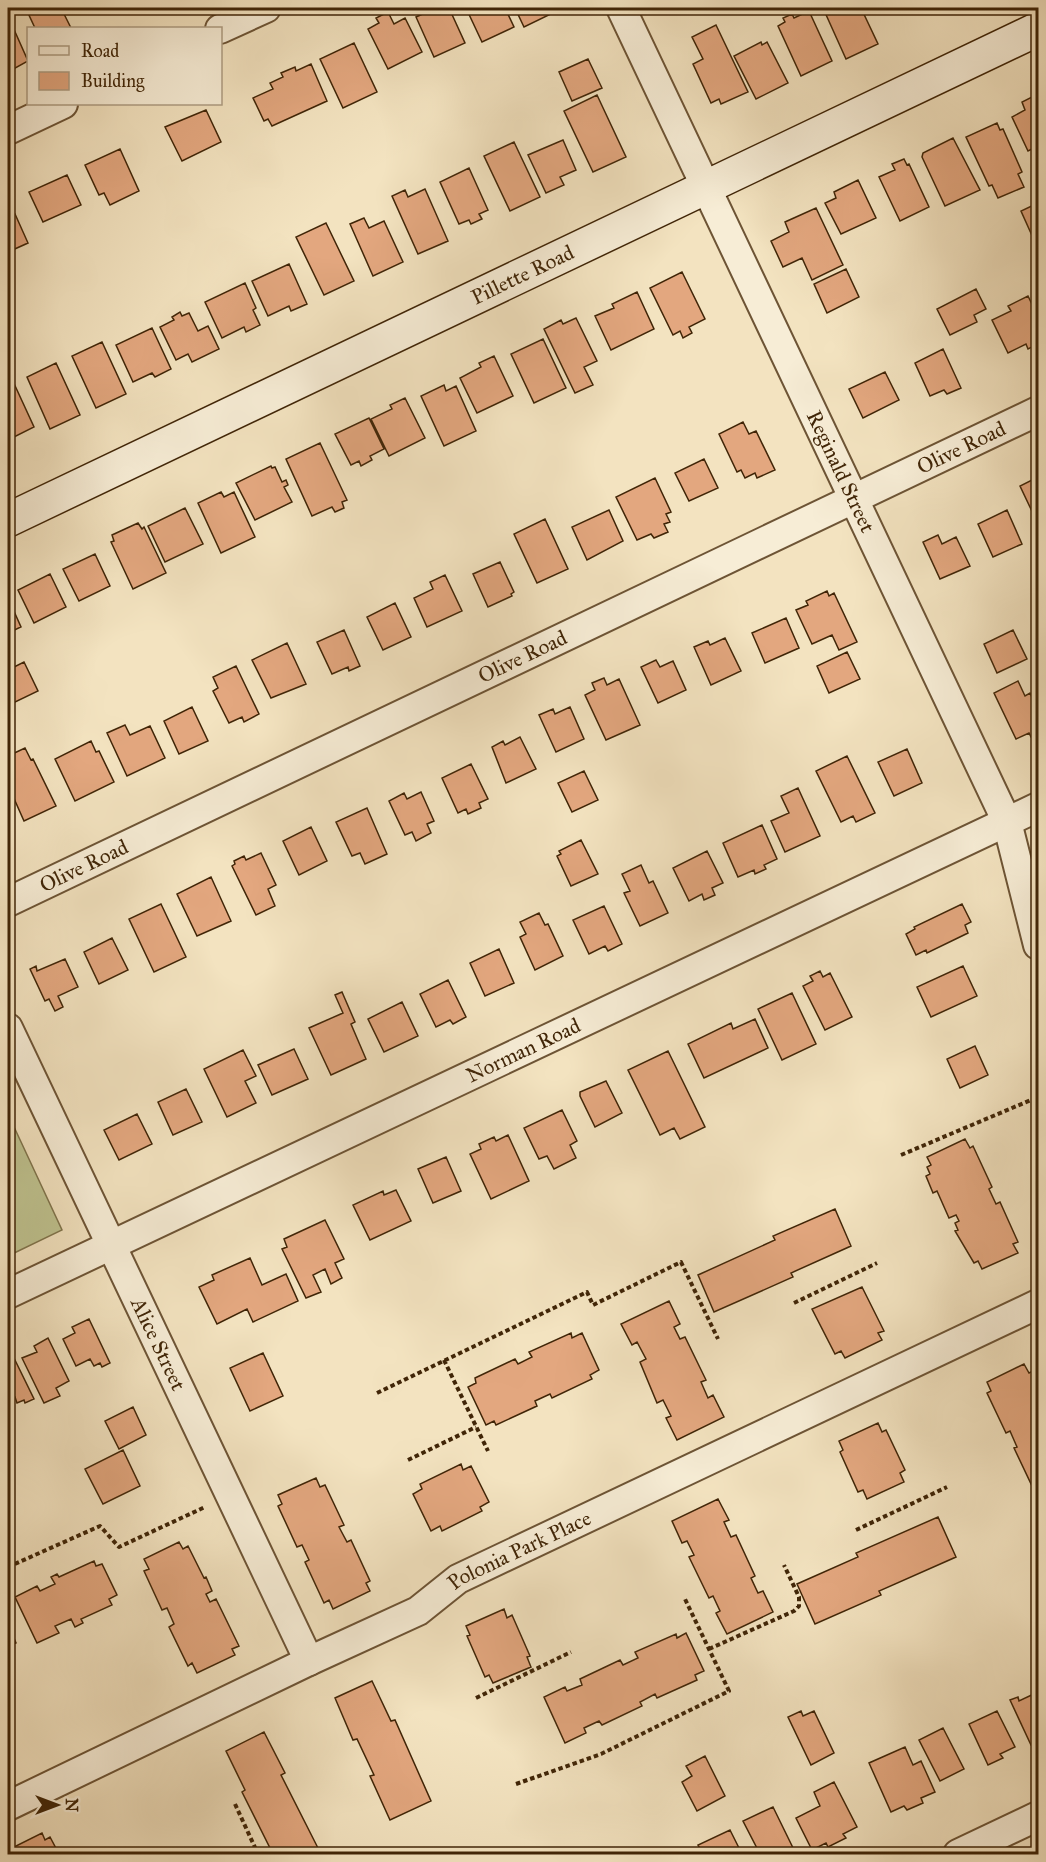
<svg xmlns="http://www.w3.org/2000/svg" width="1046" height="1862" font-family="'IM FELL Great Primer',serif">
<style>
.green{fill:#bfc390;stroke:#80744c;stroke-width:1.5}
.building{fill:#e3a77f;stroke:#402507;stroke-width:1.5}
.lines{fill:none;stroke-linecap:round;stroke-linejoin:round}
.street-casing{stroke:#6d5435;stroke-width:32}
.secondary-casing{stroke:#402507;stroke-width:36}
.path{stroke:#402507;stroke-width:4;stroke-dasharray:4.5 3;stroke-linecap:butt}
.street{stroke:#f7edd6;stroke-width:28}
.secondary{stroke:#f7edd6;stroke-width:33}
.labels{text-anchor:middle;stroke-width:5;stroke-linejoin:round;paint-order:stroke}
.street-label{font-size:21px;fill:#402507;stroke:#f7edd6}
</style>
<rect width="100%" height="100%" fill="#f3e3c0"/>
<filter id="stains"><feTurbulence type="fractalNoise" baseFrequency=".00333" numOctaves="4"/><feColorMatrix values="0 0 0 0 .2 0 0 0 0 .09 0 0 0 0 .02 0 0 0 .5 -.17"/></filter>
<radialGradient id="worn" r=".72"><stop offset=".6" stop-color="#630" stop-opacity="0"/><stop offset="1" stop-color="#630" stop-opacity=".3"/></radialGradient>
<path class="green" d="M8,1114L62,1230L8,1256Z"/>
<path class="building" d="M37,8H61L71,28H35L28,13Z
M95,8H109L98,13Z
M436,8H449L465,43L434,57L416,17Z
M466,8H505L514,27L482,42Z
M515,8H555L557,11L524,27Z
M823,8H861L878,44L846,59Z
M809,11L832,61L801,76L778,26L785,22L783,18L792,14L794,18Z
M388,12L394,24L405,18L422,52L388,69L368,29L379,23L376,18Z
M8,16L28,61L8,72Z
M716,25L748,92L721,104L719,99L711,103L693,64L703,59L692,37Z
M761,42L762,45L767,42L788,83L756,99L734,56Z
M354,43L377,92L343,108L320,59Z
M588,59L602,88L572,101L559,72Z
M311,64L327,101L272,126L268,119L264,121L253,98L273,89L270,83L283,77L281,73L295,67L296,71Z
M1038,94V146L1028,151L1012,117L1025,110L1022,102Z
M597,95L626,157L593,172L564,111Z
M206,110L221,142L182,161L165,127Z
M997,123L1000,130L1003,129L1022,172L1018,174L1024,187L998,198L992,185L989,186L966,137Z
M953,138L980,190L945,206L922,157L923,153Z
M563,140L576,170L560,177L564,185L546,193L528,155Z
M514,142L540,197L510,211L484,156Z
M120,149L139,191L110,205L104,193L99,195L85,165Z
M904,159L907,165L909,164L929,207L900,221L879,177L895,170L892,164Z
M469,168L488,210L479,214L482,219L471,224L469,220L459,224L440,182Z
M67,175L81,205L43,222L29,192Z
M858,180L876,218L841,234L825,203L836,198L834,192Z
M425,189L448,241L418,254L392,196L405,190L408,197Z
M1038,203V238L1034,240L1021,211Z
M816,208L843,265L812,280L802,258L783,267L771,241L789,232L785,222Z
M8,209L11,216L15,214L28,243L8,252Z
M364,218L369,228L384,221L403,262L373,276L350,224Z
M326,223L354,281L324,295L296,237Z
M289,264L307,304L291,311L289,306L268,316L252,281Z
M846,269L859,297L827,313L814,284Z
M682,272L705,319L689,327L692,333L683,338L680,331L673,335L650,288Z
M245,283L256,308L253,310L260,325L246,332L244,327L222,338L205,302Z
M976,289L986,309L974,315L977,322L950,335L937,309Z
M637,292L654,329L611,350L595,316L614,308L612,304Z
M1028,296L1038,317V338L1032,341L1034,346L1028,349L1026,344L1008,353L992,320L1011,311L1008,306Z
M180,312L182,316L189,313L198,331L208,326L219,349L192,362L188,354L176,360L160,327L174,320L172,317Z
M576,318L597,361L584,367L593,385L575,393L544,329L561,320L563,324Z
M152,328L171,369L155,377L152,373L133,382L116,345Z
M543,339L566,388L534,403L511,354Z
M102,342L126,394L96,408L72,356Z
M943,349L961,388L947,394L944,390L930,396L915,363Z
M494,356L513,396L477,413L460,378L481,367L479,363Z
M56,363L80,415L50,429L27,377Z
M885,372L899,400L863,418L849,389Z
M11,377L34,427L8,440V378Z
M444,385L446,391L456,386L476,431L444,446L421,396Z
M405,398L425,438L389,456L371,419L392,409L390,405Z
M369,418L384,449L370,456L372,460L361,466L359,461L351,465L335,434Z
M743,422L749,434L756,431L775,470L757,478L755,473L745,478L741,470L737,472L719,434Z
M320,443L347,500L342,502L344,508L335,512L332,507L312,516L286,459Z
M704,459L718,488L689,501L675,473Z
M271,466L272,468L275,467L282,482L286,480L288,485L284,487L292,502L255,520L236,483Z
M1038,477V524L1020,486Z
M655,478L671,512L666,514L670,522L664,524L668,532L654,538L651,534L637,540L616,497Z
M221,492L224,497L234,492L255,537L221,553L198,503Z
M185,508L203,544L165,562L148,526Z
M609,510L623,541L587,560L572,527Z
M1007,510L1022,544L993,557L978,524Z
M545,519L568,569L537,583L514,534Z
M138,523L142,529L144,527L166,573L133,589L111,542L114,541L112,535Z
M938,535L942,544L956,537L970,566L940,579L923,542Z
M95,554L110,586L79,601L63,569Z
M500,562L514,592L511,594L512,596L488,607L473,574Z
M50,574L66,607L34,623L18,590Z
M445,575L462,611L427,627L414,598L433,589L430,582Z
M827,591L829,596L834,593L857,642L839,650L832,635L812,644L796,610L808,605L806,601Z
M8,598L21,627L8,633Z
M395,603L411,637L383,650L367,617Z
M786,618L799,648L765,663L752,633Z
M344,630L360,666L349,671L348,667L332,674L317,642Z
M1013,630L1027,659L997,673L984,644Z
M725,638L741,671L711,685L694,647L708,641L710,645Z
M287,643L306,684L271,698L252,660Z
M847,652L860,679L829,693L817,666Z
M656,660L660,667L673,661L686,690L658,703L641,667Z
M24,662L38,691L11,704L8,697V670Z
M236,666L259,714L244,722L242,717L229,723L213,691L218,688L213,677Z
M604,678L607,685L619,679L640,725L606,740L585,695L595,690L592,683Z
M1018,681L1025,696L1030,693L1038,711V733L1031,737L1029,733L1016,739L994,693Z
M192,707L208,741L179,754L164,721Z
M570,707L584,739L556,752L539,715L553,709L555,714Z
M125,725L130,735L150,726L165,758L127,776L107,733Z
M520,737L536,769L506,783L492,747L503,741L505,745Z
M91,741L96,752L99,751L114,782L75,801L55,759Z
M25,748L31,760L33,759L56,806L24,821L8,785V756Z
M907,749L922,783L894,796L878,762Z
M847,756L875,813L856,822L853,816L841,822L816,771Z
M471,764L488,799L479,803L481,808L468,814L466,809L458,813L442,778Z
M584,771L598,800L572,812L558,783Z
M798,788L820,836L785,852L771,821L789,813L781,796Z
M421,792L434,821L427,824L431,833L416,841L412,832L405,835L389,801L404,793L407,799Z
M367,808L387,854L365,864L360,853L352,856L336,822Z
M762,825L777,859L764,865L766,869L755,874L754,870L738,877L723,843Z
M311,827L327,861L299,875L283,841Z
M581,840L598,874L571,886L557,856L561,854L559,851Z
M707,851L723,883L712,888L715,895L704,900L702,894L689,901L673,868Z
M261,853L276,885L268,889L275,906L256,915L232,866L235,864L234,861L244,856L246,860Z
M641,865L649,883L653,881L668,913L640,926L624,893L630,891L622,874Z
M211,877L231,921L197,936L177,894Z
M161,904L186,957L154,972L129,919Z
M962,904L971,922L965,925L968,933L927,953L926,950L916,955L906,934L915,929L914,927Z
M604,906L622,944L608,951L605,946L589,954L573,920Z
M539,913L545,925L548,924L563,956L535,970L520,937L526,934L520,922Z
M112,938L128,970L99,984L84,952Z
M499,949L514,983L485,996L470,963Z
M65,959L78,987L58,996L63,1007L55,1011L49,999L45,1001L30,969L36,966L37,971Z
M963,966L977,996L931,1017L917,987Z
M820,971L823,977L830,973L852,1017L825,1030L803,986L813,981L810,976Z
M448,980L466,1017L453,1024L450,1020L436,1027L420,994Z
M342,992L355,1022L351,1024L366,1059L331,1075L309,1028L343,1013L335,995Z
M792,993L816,1044L782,1060L758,1009Z
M402,1002L418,1036L384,1052L368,1019Z
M755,1019L768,1048L704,1078L688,1044L731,1023L733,1029Z
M975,1046L988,1075L960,1088L947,1059Z
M294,1049L308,1079L272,1095L258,1065Z
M243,1050L256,1076L245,1081L256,1103L227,1117L204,1069Z
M668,1051L705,1127L680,1139L674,1128L660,1135L628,1070Z
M606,1081L622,1113L595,1127L580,1096V1092Z
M186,1089L202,1122L173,1135L158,1102Z
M562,1110L577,1141L570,1145L576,1158L554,1169L547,1156L539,1159L524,1128Z
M137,1114L152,1144L119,1160L104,1130Z
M508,1135L529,1181L491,1199L470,1154L481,1149L479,1144L494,1137L496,1141Z
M965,1139L970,1148L973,1146L992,1187L989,1189L996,1204L1000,1202L1018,1242L1013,1244L1018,1253L982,1269L978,1261L974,1263L955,1231L958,1230L955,1223L959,1221L956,1215L949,1218L937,1191L933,1193L926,1176L930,1174L927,1167L931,1165L927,1157Z
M446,1157L461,1191L433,1203L418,1169Z
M396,1190L411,1221L370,1240L353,1205L383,1191L384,1195Z
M835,1209L851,1246L791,1273L793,1277L714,1312L698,1275L775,1240L773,1236Z
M325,1220L344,1259L335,1263L342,1278L331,1284L325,1269L313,1275L321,1292L306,1298L282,1249L287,1247L284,1239Z
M250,1258L262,1285L286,1274L298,1301L253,1322L247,1309L217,1324L199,1287L214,1280L212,1275Z
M862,1287L884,1331L878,1333L882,1340L845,1358L841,1351L835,1354L812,1309Z
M669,1301L680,1324L674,1327L680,1339L685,1337L706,1380L701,1382L708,1398L713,1395L724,1417L677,1440L666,1418L671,1416L663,1400L657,1403L640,1362L646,1359L637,1342L632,1345L621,1324Z
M89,1319L110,1363L102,1367L100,1363L94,1366L90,1359L76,1366L63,1339L75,1333L72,1327Z
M571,1333L572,1338L582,1333L599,1370L590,1375L592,1379L552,1398L550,1394L535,1401L537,1406L496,1425L494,1421L486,1425L468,1387L476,1383L475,1378L515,1359L518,1364L532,1357L529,1352Z
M48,1338L69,1381L56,1388L60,1396L44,1403L22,1358L37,1352L34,1346Z
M263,1353L283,1396L250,1411L230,1368Z
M13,1356L34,1399L25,1403L24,1400L17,1403L15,1397L8,1400V1358Z
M1024,1364L1029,1373L1033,1371L1038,1382V1489L1037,1487L1033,1488L1014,1448L1017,1447L1010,1431L1006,1433L987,1393L991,1391L987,1382Z
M133,1407L146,1435L119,1449L105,1421Z
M878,1423L882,1432L886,1430L905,1470L900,1473L904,1482L867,1499L863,1490L858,1492L840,1452L843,1450L839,1441Z
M123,1450L140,1486L103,1504L85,1469Z
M461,1464L463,1470L471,1466L489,1502L480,1507L482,1511L442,1531L440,1526L431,1531L413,1494L422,1489L420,1484Z
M316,1478L320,1487L325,1485L344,1525L339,1527L347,1542L351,1540L370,1581L366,1583L370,1591L333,1609L329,1600L324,1603L305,1562L309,1560L302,1545L297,1547L278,1506L282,1504L278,1495Z
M718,1499L729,1520L724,1522L731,1537L736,1535L755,1576L751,1578L758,1593L763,1591L773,1612L727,1634L716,1613L720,1611L713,1596L709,1598L689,1557L694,1555L687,1541L682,1543L672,1521Z
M938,1517L956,1557L879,1591L881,1595L815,1624L797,1584L858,1557L856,1553Z
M179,1542L183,1549L188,1546L204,1578L206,1577L212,1591L206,1594L210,1602L216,1599L239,1646L232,1649L235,1655L197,1673L192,1663L188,1666L169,1627L174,1624L167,1608L162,1610L144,1571L149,1569L144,1559Z
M94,1561L96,1566L102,1564L117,1595L109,1599L112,1605L81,1619L83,1623L75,1627L71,1619L55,1626L59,1633L37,1643L15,1597L37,1586L40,1591L55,1584L51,1577L57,1574L59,1577Z
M504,1609L507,1618L512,1615L530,1656L527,1657L531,1667L493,1683L489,1675L485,1677L467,1636L470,1635L466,1626Z
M8,1624L16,1643L8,1647L11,1653L8,1655Z
M686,1633L704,1671L695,1675L697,1680L657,1698L655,1694L640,1702L642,1706L602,1725L599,1721L584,1728L586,1733L565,1743L544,1697L565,1687L567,1691L582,1685L580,1679L620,1660L623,1665L638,1658L635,1652L676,1634L677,1638Z
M372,1681L391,1721L395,1720L431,1801L390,1820L370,1776L374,1775L357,1739L353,1740L335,1698Z
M1038,1692V1742L1031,1745L1010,1700L1018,1697L1019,1701Z
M801,1711L803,1716L814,1711L834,1753L811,1765L788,1717Z
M997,1711L1015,1747L1000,1754L1003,1758L988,1765L969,1724Z
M943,1728L964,1769L940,1781L919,1740Z
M264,1732L285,1773L281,1775L320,1852L315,1854H273L242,1792L245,1790L226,1751Z
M905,1747L913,1765L921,1761L935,1792L921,1798L923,1803L907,1810L904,1806L891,1812L869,1763Z
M705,1756L725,1796L697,1811L682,1782L692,1776L686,1766Z
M834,1782L857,1827L843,1834L846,1838L828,1847L826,1843L812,1850L796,1818L820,1806L814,1792Z
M773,1807L796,1854H760L743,1821Z
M730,1830L742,1854H703L698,1845Z
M42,1833L45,1840L50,1837L59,1854H8V1850Z
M220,1850L222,1854L231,1850L233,1854H211Z"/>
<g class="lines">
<g class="street-casing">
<g id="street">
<path id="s1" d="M621,8L1007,822L1038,945"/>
<path d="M220,29L266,8"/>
<path d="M8,130L63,104"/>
<path id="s2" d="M8,902L1038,411"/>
<path id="s3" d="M8,1028L309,1661"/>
<path id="s4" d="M8,1294L1038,807"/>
<path id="s5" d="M8,1806L309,1661L418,1611L458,1579L1038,1304"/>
<path d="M958,1854L1038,1816"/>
</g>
</g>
<g class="secondary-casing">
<g id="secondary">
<path id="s6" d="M8,520L1038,29"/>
</g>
</g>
<path class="path" d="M901,1155L1038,1097
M794,1303L877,1263
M444,1360L488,1451
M377,1393L587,1292L593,1305L681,1262L718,1339
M408,1460L476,1427
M856,1530L947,1487
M8,1567L100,1526L119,1547L205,1507
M709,1649L794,1611L799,1606V1597L784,1565
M476,1698L571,1652
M516,1784L601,1754L729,1691L685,1599
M235,1804L258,1854"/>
<use href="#street" class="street"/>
<use href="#secondary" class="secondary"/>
</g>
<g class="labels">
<g class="street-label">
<text dy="7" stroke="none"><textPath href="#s6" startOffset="570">Pillette Road</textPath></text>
<text dy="7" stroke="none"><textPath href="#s2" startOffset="1056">Olive Road</textPath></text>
<text dy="7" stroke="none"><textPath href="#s1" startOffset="513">Reginald Street</textPath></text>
<text dy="7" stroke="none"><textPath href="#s2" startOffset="570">Olive Road</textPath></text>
<text dy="7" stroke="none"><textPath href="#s2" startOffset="84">Olive Road</textPath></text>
<text dy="7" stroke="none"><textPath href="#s4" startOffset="570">Norman Road</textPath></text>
<text dy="7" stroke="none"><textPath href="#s3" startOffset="350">Alice Street</textPath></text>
<text dy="7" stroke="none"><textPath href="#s5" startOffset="573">Polonia Park Place</textPath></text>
</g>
</g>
<rect width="1046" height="1862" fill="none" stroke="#f3e3c0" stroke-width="30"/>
<rect x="9" y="9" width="1028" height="1844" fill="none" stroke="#402507" stroke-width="3"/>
<rect x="15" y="15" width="1016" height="1832" fill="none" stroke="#402507" stroke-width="1.5"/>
<rect x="27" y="27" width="195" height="78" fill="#f7edd6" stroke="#ae9d83" stroke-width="1.5"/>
<rect x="39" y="46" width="30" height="9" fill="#f7edd6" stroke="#ae9d83" stroke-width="1.5"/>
<text x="81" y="57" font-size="18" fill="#402507">Road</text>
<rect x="39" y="72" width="30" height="18" fill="#e3a77f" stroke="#ae9d83" stroke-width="1.5"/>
<text x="81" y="87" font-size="18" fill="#402507">Building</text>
<g transform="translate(57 1805) rotate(90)" stroke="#f7edd6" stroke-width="4.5" paint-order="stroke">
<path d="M0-4.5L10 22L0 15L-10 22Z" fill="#402507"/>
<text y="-9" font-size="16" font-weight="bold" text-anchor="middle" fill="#402507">N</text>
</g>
<rect width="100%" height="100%" filter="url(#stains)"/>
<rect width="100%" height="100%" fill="url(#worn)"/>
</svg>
